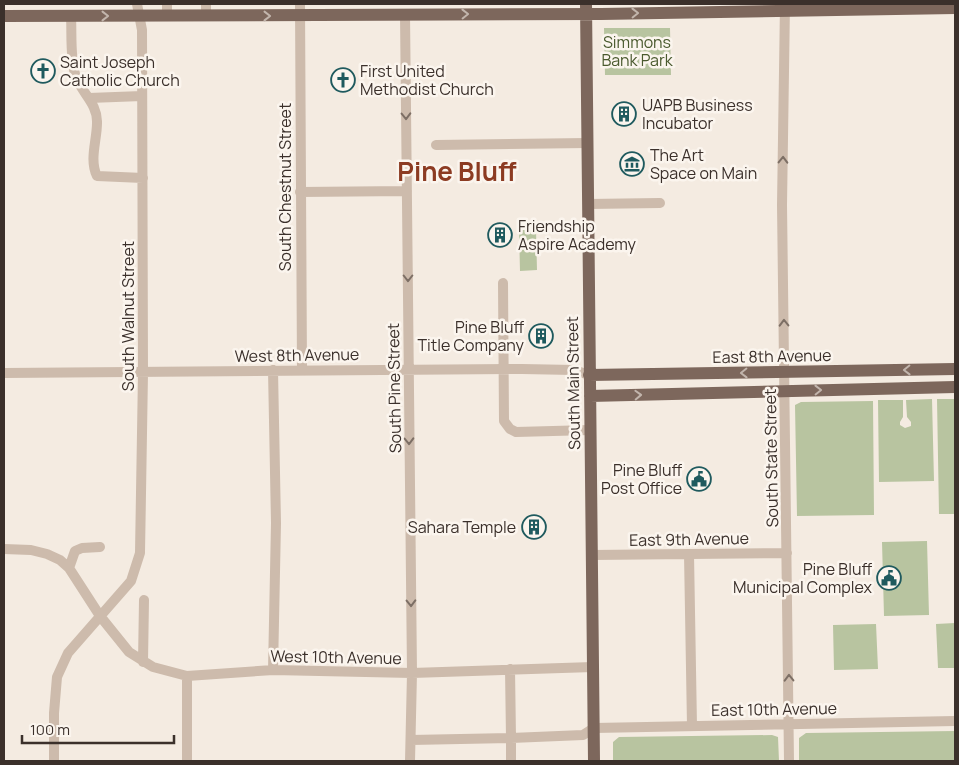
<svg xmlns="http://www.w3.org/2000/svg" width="959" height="765" font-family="Manrope,sans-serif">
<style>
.green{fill:#b8c4a0}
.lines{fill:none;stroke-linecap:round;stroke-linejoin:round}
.minor{stroke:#cdbbac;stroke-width:10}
.major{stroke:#7d675c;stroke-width:12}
.oneway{stroke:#c2b5ac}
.oneway2{stroke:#7d6f65}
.labels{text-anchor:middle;stroke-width:5;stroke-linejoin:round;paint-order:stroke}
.park-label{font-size:16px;fill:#4a5a2e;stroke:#fbf5ee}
.poi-label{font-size:16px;fill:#3b302b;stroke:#fbf5ee;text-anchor:start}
.street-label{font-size:16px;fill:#3b302b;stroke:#fbf5ee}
.town-label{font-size:26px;font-weight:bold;fill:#8c3b22;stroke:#fbf5ee}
</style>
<rect width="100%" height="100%" fill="#f4ebe1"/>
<path class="green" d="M604,28H670L671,75H605Z
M519,230H536L537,270L520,271Z
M932,399L934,481L879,482L878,400H903V417L900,422V425L905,428L911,426V422L907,417L906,400Z
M937,399H955V514H939Z
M873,401L874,515L797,516L795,405L801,402Z
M927,541L929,615L884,616L882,542Z
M955,623V668H938L936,624Z
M876,624L878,669L834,670L833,625Z
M955,731V761H799V738L806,733Z
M772,735L778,737L779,761H613V742L619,737Z"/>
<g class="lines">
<path class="minor" d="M167,4V16
M206,4V16
M300,4L302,370
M785,4L782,205L789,761
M405,14L412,673L410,761
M71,16C72,35 70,56 75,74C80,92 98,103 97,123C97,140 89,160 97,176L143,178
M89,98L142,96
M436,145L587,143
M300,192L407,191
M588,204L660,203
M503,283L504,421L510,429L516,432L590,430
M273,370L276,523L273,670
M4,373L522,369L574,370L589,375
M4,549L31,550L47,554L60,560L69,568L100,616L129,652L153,667L187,676L273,670L412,673L593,667
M689,554L692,726
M592,555L787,553
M69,568L75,551L82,548L100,547
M143,662L144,600
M187,676V761
M411,740L511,738L510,669
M54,761V713L57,677L68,653L131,581L140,553L143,373L142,30L137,4
M511,761V738L583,735L594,728L955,721"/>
<path class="major" d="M586,4L594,761
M4,16L601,14L955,8
M589,375L955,369
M590,396L955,387"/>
</g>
<defs><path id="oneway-chevron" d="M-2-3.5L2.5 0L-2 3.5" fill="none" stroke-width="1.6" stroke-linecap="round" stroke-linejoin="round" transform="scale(1.25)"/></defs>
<g class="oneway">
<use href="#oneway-chevron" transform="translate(635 13) rotate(-1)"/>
<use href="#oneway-chevron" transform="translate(465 14) rotate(-1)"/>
<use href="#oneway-chevron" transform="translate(105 16)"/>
<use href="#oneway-chevron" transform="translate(267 16)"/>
<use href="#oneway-chevron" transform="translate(907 370) rotate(179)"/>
<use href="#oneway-chevron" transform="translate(744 373) rotate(179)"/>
<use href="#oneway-chevron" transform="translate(818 390) rotate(-1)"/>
<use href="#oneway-chevron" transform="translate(638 395) rotate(-2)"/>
</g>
<g class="oneway2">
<use href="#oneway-chevron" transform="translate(406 116) rotate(89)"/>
<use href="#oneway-chevron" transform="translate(783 160) rotate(-89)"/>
<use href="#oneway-chevron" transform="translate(408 278) rotate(90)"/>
<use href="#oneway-chevron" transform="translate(784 323) rotate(-91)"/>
<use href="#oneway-chevron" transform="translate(409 441) rotate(89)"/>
<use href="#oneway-chevron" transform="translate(411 603) rotate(89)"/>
<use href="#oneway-chevron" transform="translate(789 678) rotate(-91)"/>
</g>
<defs>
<g id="church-ring" transform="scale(1.25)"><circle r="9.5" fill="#fbf5ee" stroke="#1f5a5e" stroke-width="1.5"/><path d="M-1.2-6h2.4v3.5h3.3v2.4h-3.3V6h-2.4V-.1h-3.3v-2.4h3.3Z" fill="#1f5a5e"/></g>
<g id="building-ring" transform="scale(1.25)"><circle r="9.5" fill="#fbf5ee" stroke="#1f5a5e" stroke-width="1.5"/><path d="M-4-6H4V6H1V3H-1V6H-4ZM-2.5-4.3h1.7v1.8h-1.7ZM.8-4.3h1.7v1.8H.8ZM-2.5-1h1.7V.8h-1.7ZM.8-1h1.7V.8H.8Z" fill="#1f5a5e"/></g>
<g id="museum-ring" transform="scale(1.25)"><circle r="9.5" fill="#fbf5ee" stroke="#1f5a5e" stroke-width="1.5"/><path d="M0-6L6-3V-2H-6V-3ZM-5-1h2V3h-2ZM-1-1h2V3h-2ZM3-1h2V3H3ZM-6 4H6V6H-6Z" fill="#1f5a5e"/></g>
<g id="civic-ring" transform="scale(1.25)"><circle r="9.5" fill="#fbf5ee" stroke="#1f5a5e" stroke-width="1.5"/><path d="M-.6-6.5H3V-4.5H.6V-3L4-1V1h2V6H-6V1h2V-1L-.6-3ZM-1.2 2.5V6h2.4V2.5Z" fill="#1f5a5e"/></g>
</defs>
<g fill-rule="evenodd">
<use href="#church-ring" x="43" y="71"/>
<use href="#church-ring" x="343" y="80"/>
<use href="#building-ring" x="624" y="114"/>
<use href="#museum-ring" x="632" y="164"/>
<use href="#building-ring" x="500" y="235"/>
<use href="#building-ring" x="541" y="336"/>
<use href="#civic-ring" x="699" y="479"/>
<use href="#building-ring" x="534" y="527"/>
<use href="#civic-ring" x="889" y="578"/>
</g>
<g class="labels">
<g class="park-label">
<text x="637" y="48">Simmons<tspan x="637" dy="18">Bank Park</tspan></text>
</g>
<g class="poi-label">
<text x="60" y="68">Saint Joseph<tspan x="60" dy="18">Catholic Church</tspan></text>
<text x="360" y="77">First United<tspan x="360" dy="18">Methodist Church</tspan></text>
<text x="642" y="111">UAPB Business<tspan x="642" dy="18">Incubator</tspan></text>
<text x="650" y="161">The Art<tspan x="650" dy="18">Space on Main</tspan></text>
<text x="518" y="232">Friendship<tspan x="518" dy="18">Aspire Academy</tspan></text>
<text x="524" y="333" text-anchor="end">Pine Bluff<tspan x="524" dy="18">Title Company</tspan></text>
<text x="682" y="476" text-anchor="end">Pine Bluff<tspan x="682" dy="18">Post Office</tspan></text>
<text x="516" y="533" text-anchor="end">Sahara Temple</text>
<text x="872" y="575" text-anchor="end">Pine Bluff<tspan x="872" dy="18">Municipal Complex</tspan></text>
</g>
<g class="street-label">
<text transform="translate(285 187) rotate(-90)" y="6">South Chestnut Street</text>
<text transform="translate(128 316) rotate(-90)" y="6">South Walnut Street</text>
<text transform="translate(297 355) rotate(-1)" y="6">West 8th Avenue</text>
<text transform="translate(772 356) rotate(-1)" y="6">East 8th Avenue</text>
<text transform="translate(573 383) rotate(-91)" y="6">South Main Street</text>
<text transform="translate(394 388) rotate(-91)" y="6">South Pine Street</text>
<text transform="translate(771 458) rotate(-91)" y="6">South State Street</text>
<text transform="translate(689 539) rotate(-1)" y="6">East 9th Avenue</text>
<text transform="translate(336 657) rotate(1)" y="6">West 10th Avenue</text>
<text transform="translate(774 709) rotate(-1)" y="6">East 10th Avenue</text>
</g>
<g class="town-label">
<text x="457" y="181">Pine Bluff</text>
</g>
</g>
<rect width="959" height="765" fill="none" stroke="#3b302b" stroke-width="10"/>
<path d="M22 735v8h152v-8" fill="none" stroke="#3b302b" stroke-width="2.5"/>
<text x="30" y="735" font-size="15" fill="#3b302b" stroke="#fbf5ee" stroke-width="4" paint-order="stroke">100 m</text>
</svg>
